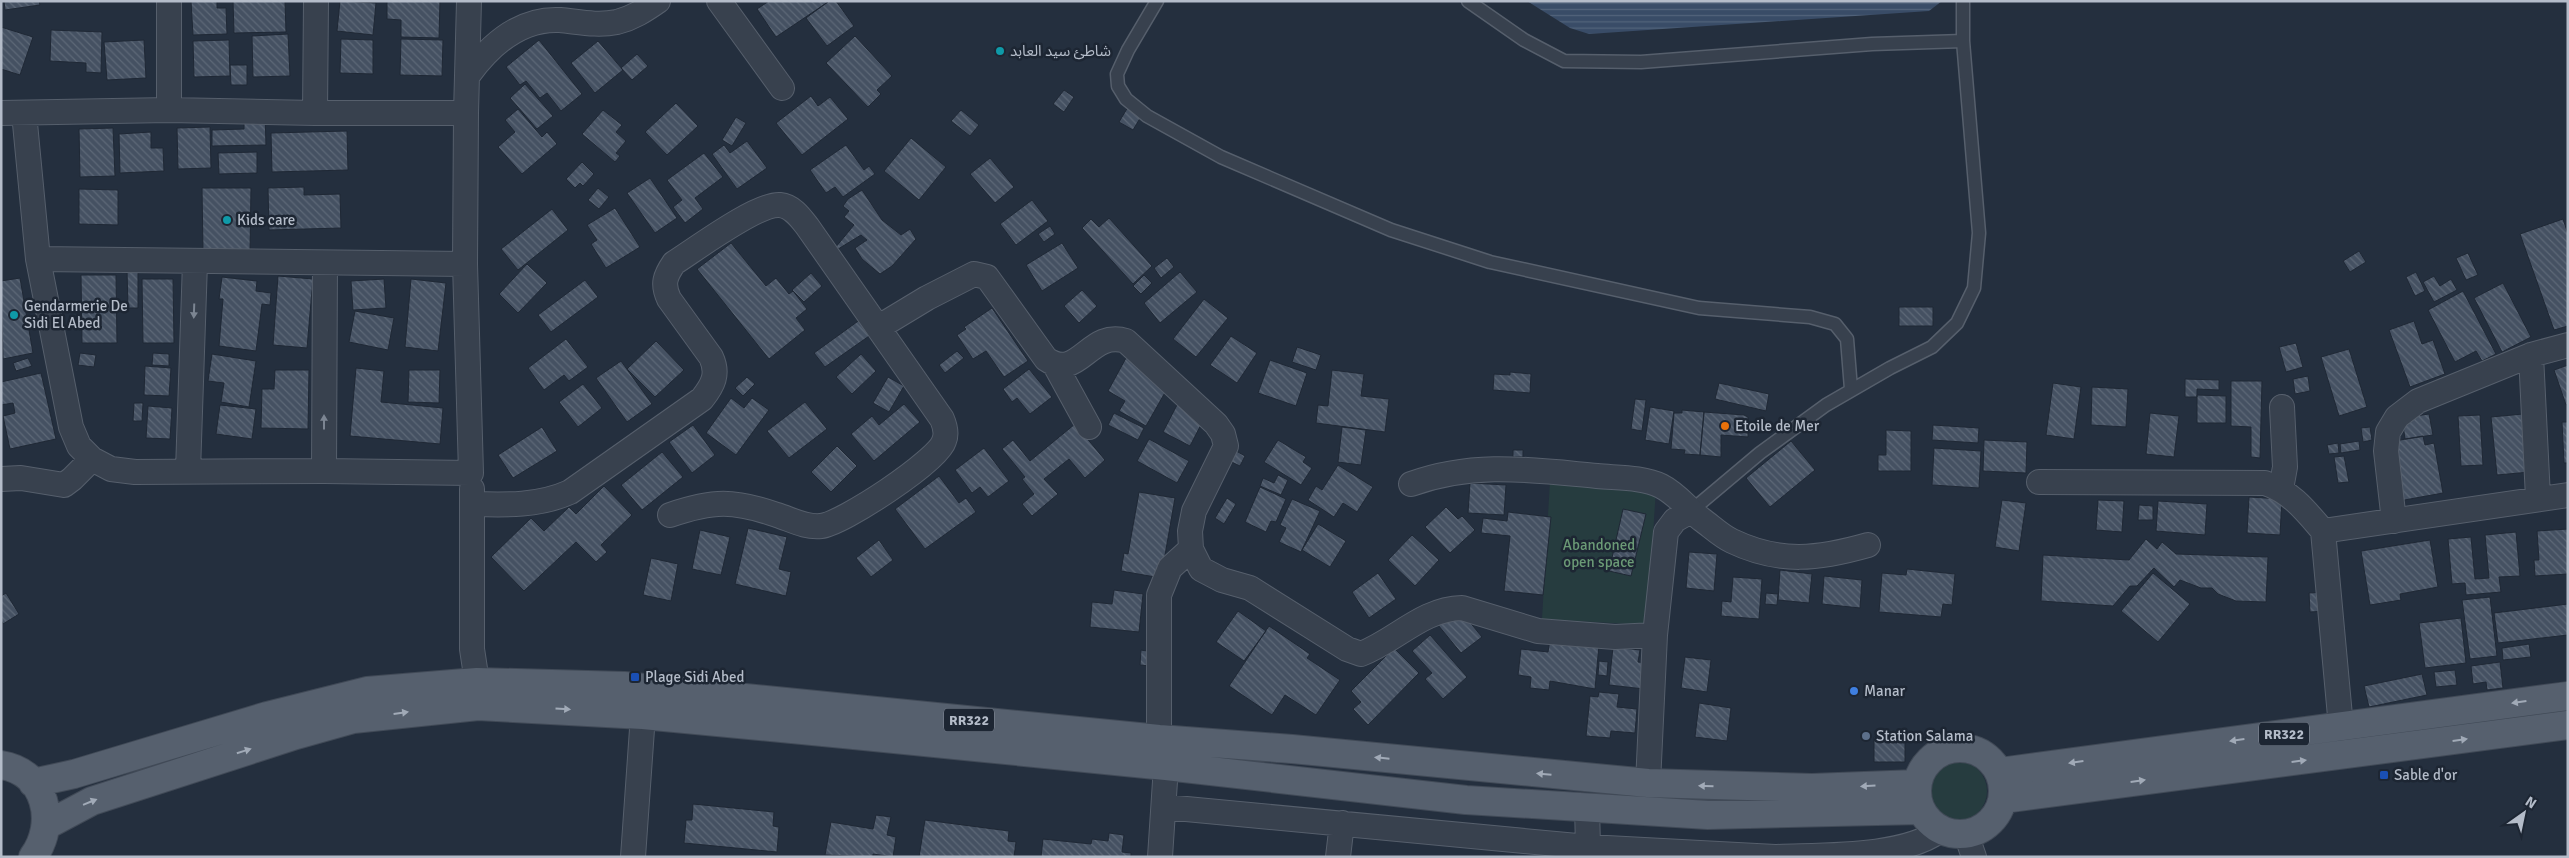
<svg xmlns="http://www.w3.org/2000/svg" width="2569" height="858" font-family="Signika,'Noto Sans Arabic',sans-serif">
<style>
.green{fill:#263c3f}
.water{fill:url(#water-rules)}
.building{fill:url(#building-back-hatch);stroke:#1f2835}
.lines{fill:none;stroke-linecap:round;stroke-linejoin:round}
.service-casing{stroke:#565f6c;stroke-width:15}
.minor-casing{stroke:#565f6c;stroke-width:26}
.primary-casing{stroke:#414a57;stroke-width:30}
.service{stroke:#38414e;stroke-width:12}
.minor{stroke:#38414e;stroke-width:24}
.primary{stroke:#56606e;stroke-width:28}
.oneway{fill:#7c8592}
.oneway2{fill:#a1aab7}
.culture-dot{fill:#0f9aa8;stroke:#1d2633;stroke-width:2}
.food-dot{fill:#e8710a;stroke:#1d2633;stroke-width:2}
.transit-dot{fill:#1a4fb4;stroke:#1d2633;stroke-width:2}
.shop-dot{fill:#3f7fe0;stroke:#1d2633;stroke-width:2}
.service-dot{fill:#5c6f8a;stroke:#1d2633;stroke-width:2}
.labels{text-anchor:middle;stroke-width:5;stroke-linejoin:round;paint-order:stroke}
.shield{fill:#1d2633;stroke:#878f9c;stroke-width:1}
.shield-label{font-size:14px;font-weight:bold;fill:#b4bcc9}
.poi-label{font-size:15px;fill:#b4bcc9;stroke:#1d2633;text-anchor:start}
.park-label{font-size:15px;fill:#6b9a76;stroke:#1d2633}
</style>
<defs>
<pattern id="water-rules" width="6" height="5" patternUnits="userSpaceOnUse" patternTransform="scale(1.25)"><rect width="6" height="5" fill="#394c67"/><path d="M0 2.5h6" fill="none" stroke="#53647b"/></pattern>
<pattern id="building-back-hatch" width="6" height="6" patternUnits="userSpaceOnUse" patternTransform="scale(1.25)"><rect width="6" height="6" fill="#455162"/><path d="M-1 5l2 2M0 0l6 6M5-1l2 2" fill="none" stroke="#5d6877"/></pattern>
</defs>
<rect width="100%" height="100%" fill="#242f3e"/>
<path class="green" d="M1550,481L1656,489L1647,625L1542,619Z
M1927 791a30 30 0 1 1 60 0a30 30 0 1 1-60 0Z"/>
<path class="water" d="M1527,1H1942L1929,11L1589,34L1570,28Z"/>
<path class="building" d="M4,1H39L40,5L5,10Z
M191,1H217V8H226L227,34L193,35Z
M233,1H285L286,32L234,33Z
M340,1L376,3L373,35L337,31Z
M387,1H440L439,38L401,37V20L387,19Z
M769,1H827L828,2L776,37L757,9Z
M829,1H836L854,26L827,46L806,18Z
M1,27L33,37L20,75L1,69Z
M51,30L102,32L101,73L86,72V63L50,61Z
M288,34L290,76L253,77L252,36Z
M855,36L892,76L877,90L881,94L868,107L826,63Z
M341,39L373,40V74L340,73Z
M401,39L443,40L442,76L400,75Z
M144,40L146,78L107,80L104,42Z
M229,40L230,76L194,77L193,41Z
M539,40L582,94L561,111L547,93L540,98L526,81L520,85L506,67Z
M598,41L623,70L595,93L571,63Z
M637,54L648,66L632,80L621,68Z
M230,65H247V85H231Z
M525,84L553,116L537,129L510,98Z
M1064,90L1074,97L1064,112L1053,104Z
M811,96L818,106L830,97L848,119L802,155L776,123Z
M676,103L698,126L667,155L645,132Z
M1128,107L1142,115L1133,130L1119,122Z
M518,109L542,137L547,132L557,144L522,174L498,147L515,132L505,120Z
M603,110L622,125L616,132L626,141L616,153L620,156L615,162L582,134Z
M961,110L979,125L970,136L951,121Z
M265,114L266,145L212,146V130L244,129V115Z
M736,117L746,123L732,146L722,140Z
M210,127L211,168L178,169L177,128Z
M113,128L115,176L80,177L79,129Z
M347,131L348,170L272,172L271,133Z
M151,132V148H163L164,171L120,173L119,134Z
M911,138L946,167L919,200L884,171Z
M747,141L767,168L737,189L712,154L724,145L730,153Z
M846,145L864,170L869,166L875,174L843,197L835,187L826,193L810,170Z
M257,152V173L219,174L218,153Z
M704,153L723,177L695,198L703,209L685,223L673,207L682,200L667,180Z
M990,158L1014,187L995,203L970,174Z
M582,162L594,174L583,186L580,183L575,188L566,179Z
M650,178L677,218L655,233L627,193Z
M304,187V195L340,194L341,228L269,230L268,188Z
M202,188H251L250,253L203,252Z
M598,188L609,197L599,209L588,200Z
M79,189L118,190V225L79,224Z
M862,190L882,220L901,235L910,229L916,239L892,266L880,274L862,259L855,248L867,240L861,235L830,254L854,225L844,217L849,211L843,206L848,199Z
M1032,200L1048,221L1016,245L1000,224Z
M615,208L640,247L606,268L591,244L597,240L587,225Z
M552,209L568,230L518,270L501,249Z
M1109,218L1152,266L1133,284L1082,228L1091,219L1099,227Z
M2563,219L2568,234V326L2554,330L2520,234Z
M1050,226L1055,234L1044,242L1038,234Z
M731,243L766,286L776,278L789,294L793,291L807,309L796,318L805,330L769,359L697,269Z
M1062,243L1078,268L1042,291L1026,265Z
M2359,251L2366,262L2350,272L2343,261Z
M2468,253L2478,275L2466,280L2456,258Z
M1167,258L1174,267L1161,278L1154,268Z
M527,264L547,283L518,313L499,294Z
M127,270H138V308H128Z
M1180,272L1197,292L1160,323L1144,303Z
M2416,272L2425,291L2415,296L2406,277Z
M811,273L822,286L804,302L792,290Z
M81,275H116L117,343H82Z
M1144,275L1152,283L1141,294L1133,286Z
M278,276L313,279L307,348L273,345Z
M2434,276L2440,286L2451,279L2457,290L2434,302L2423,282Z
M222,277L257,281L256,291L271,293L270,305L262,304L256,351L219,346L223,299H219Z
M20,278L33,353L3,359L1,281Z
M142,279H173L174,343H143Z
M384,279L386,308L353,310L351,281Z
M411,279L446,283L438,351L405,347Z
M585,280L598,297L551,332L538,315Z
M2503,283L2531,337L2502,352L2474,298Z
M1082,290L1097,306L1079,323L1064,306Z
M2463,291L2496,354L2482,361L2476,351L2455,362L2428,310Z
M1204,299L1228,318L1196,357L1173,339Z
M1899,307H1933V326H1899Z
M992,308L1028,361L1004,377L986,351L973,359L957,335L966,329L964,327Z
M355,311L394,318L388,350L349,342Z
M861,319L872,334L825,367L814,353Z
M2414,321L2422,344L2433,340L2445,374L2410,387L2389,330Z
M1231,336L1257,353L1237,383L1210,365Z
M566,339L588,367L569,381L564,375L544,390L528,368Z
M656,341L684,370L655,397L627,369Z
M2296,343L2303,367L2286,372L2279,347Z
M1297,347L1321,355L1316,370L1292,362Z
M2349,349L2367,407L2339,416L2321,357Z
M957,351L964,358L945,373L939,365Z
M80,353L96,355L94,367L78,365Z
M153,353L169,354V366L152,365Z
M212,354L256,361L249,407L221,402L224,383L208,381Z
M861,354L876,371L852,394L836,377Z
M28,358L32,366L16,371L13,363Z
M1126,358L1171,382L1146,426L1119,411L1125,401L1108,391Z
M1270,360L1307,373L1296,406L1258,393Z
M621,361L652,404L627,422L596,378Z
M2568,365V404L2566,405L2554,370Z
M145,366L171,368L169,396L144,395Z
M356,368L384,371L381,402L443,408L440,444L350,436Z
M1029,369L1052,397L1030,414L1017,398L1012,402L1003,389Z
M275,370H309L308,429L261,428L262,389H274Z
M409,370H440L439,403L408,402Z
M1332,370L1364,374L1361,396L1389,399L1385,432L1316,423L1318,405L1328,406Z
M1510,372L1531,374L1530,393L1493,390L1494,374L1510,375Z
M41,373L56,439L10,449L3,416L15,413L13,403L1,405V382Z
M2308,376L2310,391L2295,394L2293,379Z
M747,377L755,384L743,396L735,388Z
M888,377L904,386L889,412L873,403Z
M2185,379L2219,380V390L2197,389V397H2185Z
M2231,381H2262L2260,458L2251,457V427L2231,426Z
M1719,383L1769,394L1766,411L1715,399Z
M2053,383L2081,387L2074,439L2046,435Z
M583,384L602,408L578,427L559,402Z
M2092,387L2128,389L2126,427L2091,425Z
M2197,395L2226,396V423H2197Z
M731,398L744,408L752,398L769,410L736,455L706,433Z
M1635,399L1646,400L1642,431L1631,429Z
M805,402L827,429L789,458L767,431Z
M134,403H143L142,421H133Z
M1178,403L1205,417L1190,446L1163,432Z
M904,404L920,422L874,461L851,434L872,416L879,425Z
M220,405L256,409L252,439L216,434Z
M148,406L172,408L170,439L146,438Z
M1650,407L1674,411L1669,444L1645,440Z
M1682,410L1704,412L1700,455L1684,454L1685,450L1671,449L1674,413H1682Z
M1704,412L1744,415L1748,417V437L1721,435V457L1700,455Z
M1114,413L1144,428L1138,440L1108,425Z
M2150,413L2179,416L2174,457L2146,454Z
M2429,414L2433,435L2405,439L2402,418Z
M2523,414L2530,472L2497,475L2491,417Z
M2480,415L2483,465L2461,466L2458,416Z
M2562,422H2568V463H2564Z
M1075,424L1105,460L1085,478L1069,459L1044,479L1058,494L1032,516L1022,504L1034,494L1022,479L1025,477L1002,449L1013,440L1030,461Z
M693,425L715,455L692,473L669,442Z
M1933,425L1979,428L1978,443L1932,440Z
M542,427L557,451L513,478L498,455Z
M1342,427L1366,430L1361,465L1338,462Z
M2370,427L2372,440L2363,442L2361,428Z
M1886,430L1911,431V471H1878V455H1886Z
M2423,436L2425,445L2434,443L2443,493L2399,501L2389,442Z
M1149,439L1189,461L1177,483L1137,461Z
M1278,440L1306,457L1303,462L1312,468L1301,485L1264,462Z
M1984,440L2027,442L2026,473L1983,471Z
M1791,441L1815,470L1770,507L1746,478Z
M2359,441L2360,450L2341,453L2340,444Z
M2338,443L2339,453L2329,454L2327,445Z
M837,446L857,466L831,492L811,472Z
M984,448L1009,481L988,497L980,487L972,493L955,470Z
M1231,448L1245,456L1240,466L1225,459Z
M1934,448L1981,451L1979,488L1932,485Z
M1513,450H1523V457H1513Z
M662,452L683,477L642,510L621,485Z
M2344,456L2349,482L2338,483L2334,457Z
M1338,465L1373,487L1357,512L1343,503L1334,517L1308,500L1316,486L1322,490Z
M1278,475L1288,480L1281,495L1260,486L1263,478L1274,483Z
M939,476L959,503L966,498L976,512L925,549L895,509Z
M1470,483L1506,485L1504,515L1468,513Z
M604,486L632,515L601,545L607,552L596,562L576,542L524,591L491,557L531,518L544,531L569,507L576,514Z
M1260,487L1286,499L1276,522L1271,521L1266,532L1245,522Z
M1139,492L1175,498L1161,578L1121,571L1124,553L1128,554Z
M2249,497L2282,499L2280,535L2247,533Z
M1227,498L1236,504L1224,524L1215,518Z
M1292,499L1320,511L1301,552L1279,542L1286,528L1280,525Z
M2002,500L2026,503L2019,551L1995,547Z
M2098,500L2124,501L2122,532L2096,530Z
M2158,501L2207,504L2205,535L2156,531Z
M2139,505L2153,506V520H2138Z
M1446,507L1458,519L1462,516L1475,530L1450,553L1425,527Z
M1623,509L1646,514L1631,576L1609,571Z
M1508,512L1551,517L1543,595L1504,591L1510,536L1481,533L1483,518L1507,521Z
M1318,524L1346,541L1330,567L1302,550Z
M748,528L787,537L779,569L791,572L786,596L735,584Z
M2568,529V574L2535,576L2534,560H2539L2537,531Z
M700,530L730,537L721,575L692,569Z
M2516,532L2520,576L2499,577L2501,592L2466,595L2465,583L2452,584L2448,539L2471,537L2475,579L2489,578L2485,535Z
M1412,535L1439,560L1415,586L1388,560Z
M2146,539L2157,549L2162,542L2176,554L2268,557L2266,602L2236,601L2218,594L2212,588H2201L2180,580L2174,587L2154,568L2137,586H2130L2113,606L2041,601L2043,555L2129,560Z
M879,540L893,560L871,577L856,558Z
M2430,540L2438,587L2400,594L2401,600L2370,605L2361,551Z
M1689,552L1717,554L1714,591L1686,588Z
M651,558L678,564L671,601L643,595Z
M1907,569L1955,574L1952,605L1943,604L1941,617L1879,612L1882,573L1906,575Z
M1780,570L1812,574L1809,603L1778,600Z
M1378,573L1396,599L1369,618L1352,592Z
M2153,573L2190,604L2158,642L2121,611Z
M1824,576L1862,580L1860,608L1822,604Z
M1733,577L1762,579L1759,619L1721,616L1722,601L1731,602Z
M1114,590L1143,594L1139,632L1090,627L1092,602L1112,604Z
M2326,592L2327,611L2310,612L2309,593Z
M6,593L19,614L3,624L1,620V596Z
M1766,593L1778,594L1777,605L1765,604Z
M2490,597L2497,656L2470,659L2462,600Z
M2568,604V635L2498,643L2494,613Z
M1459,609L1482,637L1461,653L1438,625Z
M1238,611L1266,631L1244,661L1216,642Z
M2461,618L2466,663L2425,668L2419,623Z
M1269,626L1310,654L1307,658L1340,680L1316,715L1285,695L1272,715L1229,686Z
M1430,635L1467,677L1443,699L1425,679L1432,673L1412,651Z
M1550,639L1599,645L1595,689L1550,681L1549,690L1530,688L1531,677L1518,675L1521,649L1548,652Z
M2529,644L2531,657L2503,660L2502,648Z
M1613,647L1640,650L1638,662L1647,663L1644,689L1609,685Z
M1394,648L1419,673L1368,725L1353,709L1361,702L1351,691Z
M1141,650L1152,652L1150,666L1140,665Z
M1685,657L1711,660L1707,692L1681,688Z
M1599,661L1608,662L1607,676L1598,675Z
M2500,662L2503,688L2487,690L2486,682L2473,684L2471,666Z
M2455,670L2457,685L2436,687L2434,672Z
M2422,674L2427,695L2369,707L2364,686Z
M1599,692L1619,694L1617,707L1637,709L1635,733L1611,731L1610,738L1586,736L1590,696L1598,697Z
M1699,703L1731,708L1727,741L1695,737Z
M1874,737H1905V762H1874Z
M693,804L774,812L773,826L779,827L777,852L684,843L686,820H692Z
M876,815L891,817L887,835L896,837L893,857L873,854V857L825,855L831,822L873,829Z
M925,820L1009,831L1008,841L1016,842L1014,857H919Z
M1109,833L1124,835L1122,852L1131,853V857H1041L1043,839L1091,844L1092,839L1108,841Z"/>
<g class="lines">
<g class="service-casing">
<path id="service" d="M1157,1L1128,50L1117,74L1118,86L1126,99L1147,116L1221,157L1391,230L1490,262L1699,308L1810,317L1835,324L1847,339L1851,389
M1468,1L1524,40L1564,61L1641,62L1872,44L1963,41
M1691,511L1760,453L1826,405L1890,368L1932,347L1957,323L1974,288L1979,233L1963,41V1"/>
</g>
<g class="minor-casing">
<path id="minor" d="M719,1L782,88
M469,74C491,44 521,18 560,20C580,22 597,26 617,22C633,18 645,10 658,1
M169,110L315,113L316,1
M1,113L169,110V1
M24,113L38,259L71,427L79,446L92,459
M466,113L469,1
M38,259L465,264
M879,327L927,298L974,274L987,277L1046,359C1079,382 1089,329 1126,341L1216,424L1223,434L1226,446L1194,511L1190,531L1191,549L1201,569L1222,580L1250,588L1347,649L1361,654C1397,640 1422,609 1462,608L1538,631L1615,637L1655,635
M2531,355L2538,498
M1055,365L1089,427
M188,471L195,262
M324,471L325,263
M1,479L21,478L64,485L72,479L92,459L111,469L135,472L324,471L471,473L465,264L466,113H315
M2039,482L2265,483C2291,492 2305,510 2323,531
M1411,484C1474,461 1532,470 1597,476C1617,478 1643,477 1661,486C1677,494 1687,508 1701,519C1711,526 1721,536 1732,541C1780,564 1819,559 1868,545
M472,489V649L477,682
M2281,489L2285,467L2282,407
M473,504C506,505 539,506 570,492L702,399C713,385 719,374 711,357L669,299C662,284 665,276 674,263C696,249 758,203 780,205C792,206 800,217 807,226L942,419C945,426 947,434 944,441C938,461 842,524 821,526C806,528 790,519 777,515C734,500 713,500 670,515
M2394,521L2386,451L2388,432L2397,417L2418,401L2531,355L2568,345
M2341,727L2323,531L2568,495
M1159,739V595L1170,568L1191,549
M1648,783L1655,635L1666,532L1675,520L1691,511
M1165,807L1588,847L1775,857
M1587,807L1588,847L1591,857
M1966,834L1974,857
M633,857L643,715
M1160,857L1166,766
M1338,857L1342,823
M1777,857C1822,855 1905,858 1940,830"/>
</g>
<g class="primary-casing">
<path id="primary" d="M1917 791a43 43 0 1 1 86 0a43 43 0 1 1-86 0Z
M1,765C46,772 58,823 33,857
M2000,772L2568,696
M33,783L74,774L267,716L367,691L477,682L624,686L1159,739L1292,749L1648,783L1812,788L1917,784
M2003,799L2568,725
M47,825L92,801L296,735L353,719L478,706L643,715L844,734L1166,766L1466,800L1708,815L1921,810"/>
</g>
<use href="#service" class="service"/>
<use href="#minor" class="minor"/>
<use href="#primary" class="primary"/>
</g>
<defs><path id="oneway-solid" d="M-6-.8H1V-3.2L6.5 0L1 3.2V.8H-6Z" transform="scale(1.25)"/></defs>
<g class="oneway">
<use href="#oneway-solid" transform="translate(194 311) rotate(92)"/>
<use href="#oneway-solid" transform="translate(324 422) rotate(-90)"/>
</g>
<g class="oneway2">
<use href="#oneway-solid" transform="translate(2519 702) rotate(172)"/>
<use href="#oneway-solid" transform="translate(563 709) rotate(4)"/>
<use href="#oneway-solid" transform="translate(401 713) rotate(-8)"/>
<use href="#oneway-solid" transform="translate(2237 740) rotate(172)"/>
<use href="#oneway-solid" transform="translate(2460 740) rotate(-8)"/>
<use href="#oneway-solid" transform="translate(244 751) rotate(-17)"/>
<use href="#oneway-solid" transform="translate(1382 758) rotate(-174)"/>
<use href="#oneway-solid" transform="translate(2299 761) rotate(-7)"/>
<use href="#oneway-solid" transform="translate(2076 762) rotate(172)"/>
<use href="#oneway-solid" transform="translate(1544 774) rotate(-175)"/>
<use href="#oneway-solid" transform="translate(2138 781) rotate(-8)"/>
<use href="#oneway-solid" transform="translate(1706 786) rotate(-178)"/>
<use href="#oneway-solid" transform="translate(1868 786) rotate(177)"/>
<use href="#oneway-solid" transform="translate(90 802) rotate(-22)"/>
</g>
<g class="culture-dot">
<circle cx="1000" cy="51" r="5"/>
<circle cx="227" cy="220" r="5"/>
<circle cx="14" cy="315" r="5"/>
</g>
<circle class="food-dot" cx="1725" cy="426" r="5"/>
<g class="transit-dot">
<rect x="630" y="672" width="10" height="10" rx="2.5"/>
<rect x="2379" y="770" width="10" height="10" rx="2.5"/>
</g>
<circle class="shop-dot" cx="1854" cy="691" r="5"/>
<circle class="service-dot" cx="1866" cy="736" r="5"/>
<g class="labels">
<g class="shield">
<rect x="944" y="708.5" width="50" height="23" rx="4"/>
<rect x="2259" y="722.5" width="50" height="23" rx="4"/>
</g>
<g class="shield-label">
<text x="969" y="725">RR322</text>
<text x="2284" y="739">RR322</text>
</g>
<g class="poi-label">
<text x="1010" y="56">شاطئ سيد العابد</text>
<text x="237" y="225">Kids care</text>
<text x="24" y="311">Gendarmerie De<tspan x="24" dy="17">Sidi El Abed</tspan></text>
<text x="1735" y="431">Etoile de Mer</text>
<text x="645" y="682">Plage Sidi Abed</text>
<text x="1864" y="696">Manar</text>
<text x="1876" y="741">Station Salama</text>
<text x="2394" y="780">Sable d'or</text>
</g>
<g class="park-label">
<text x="1599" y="550">Abandoned<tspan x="1599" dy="17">open space</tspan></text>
</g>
</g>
<rect width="2569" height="858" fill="none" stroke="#b4bcc9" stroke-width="5"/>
<g transform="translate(2524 813) rotate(33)" stroke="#1d2633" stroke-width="4" paint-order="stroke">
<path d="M0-4L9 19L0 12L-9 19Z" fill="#b4bcc9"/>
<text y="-8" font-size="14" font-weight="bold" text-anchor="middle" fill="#b4bcc9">N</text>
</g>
</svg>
